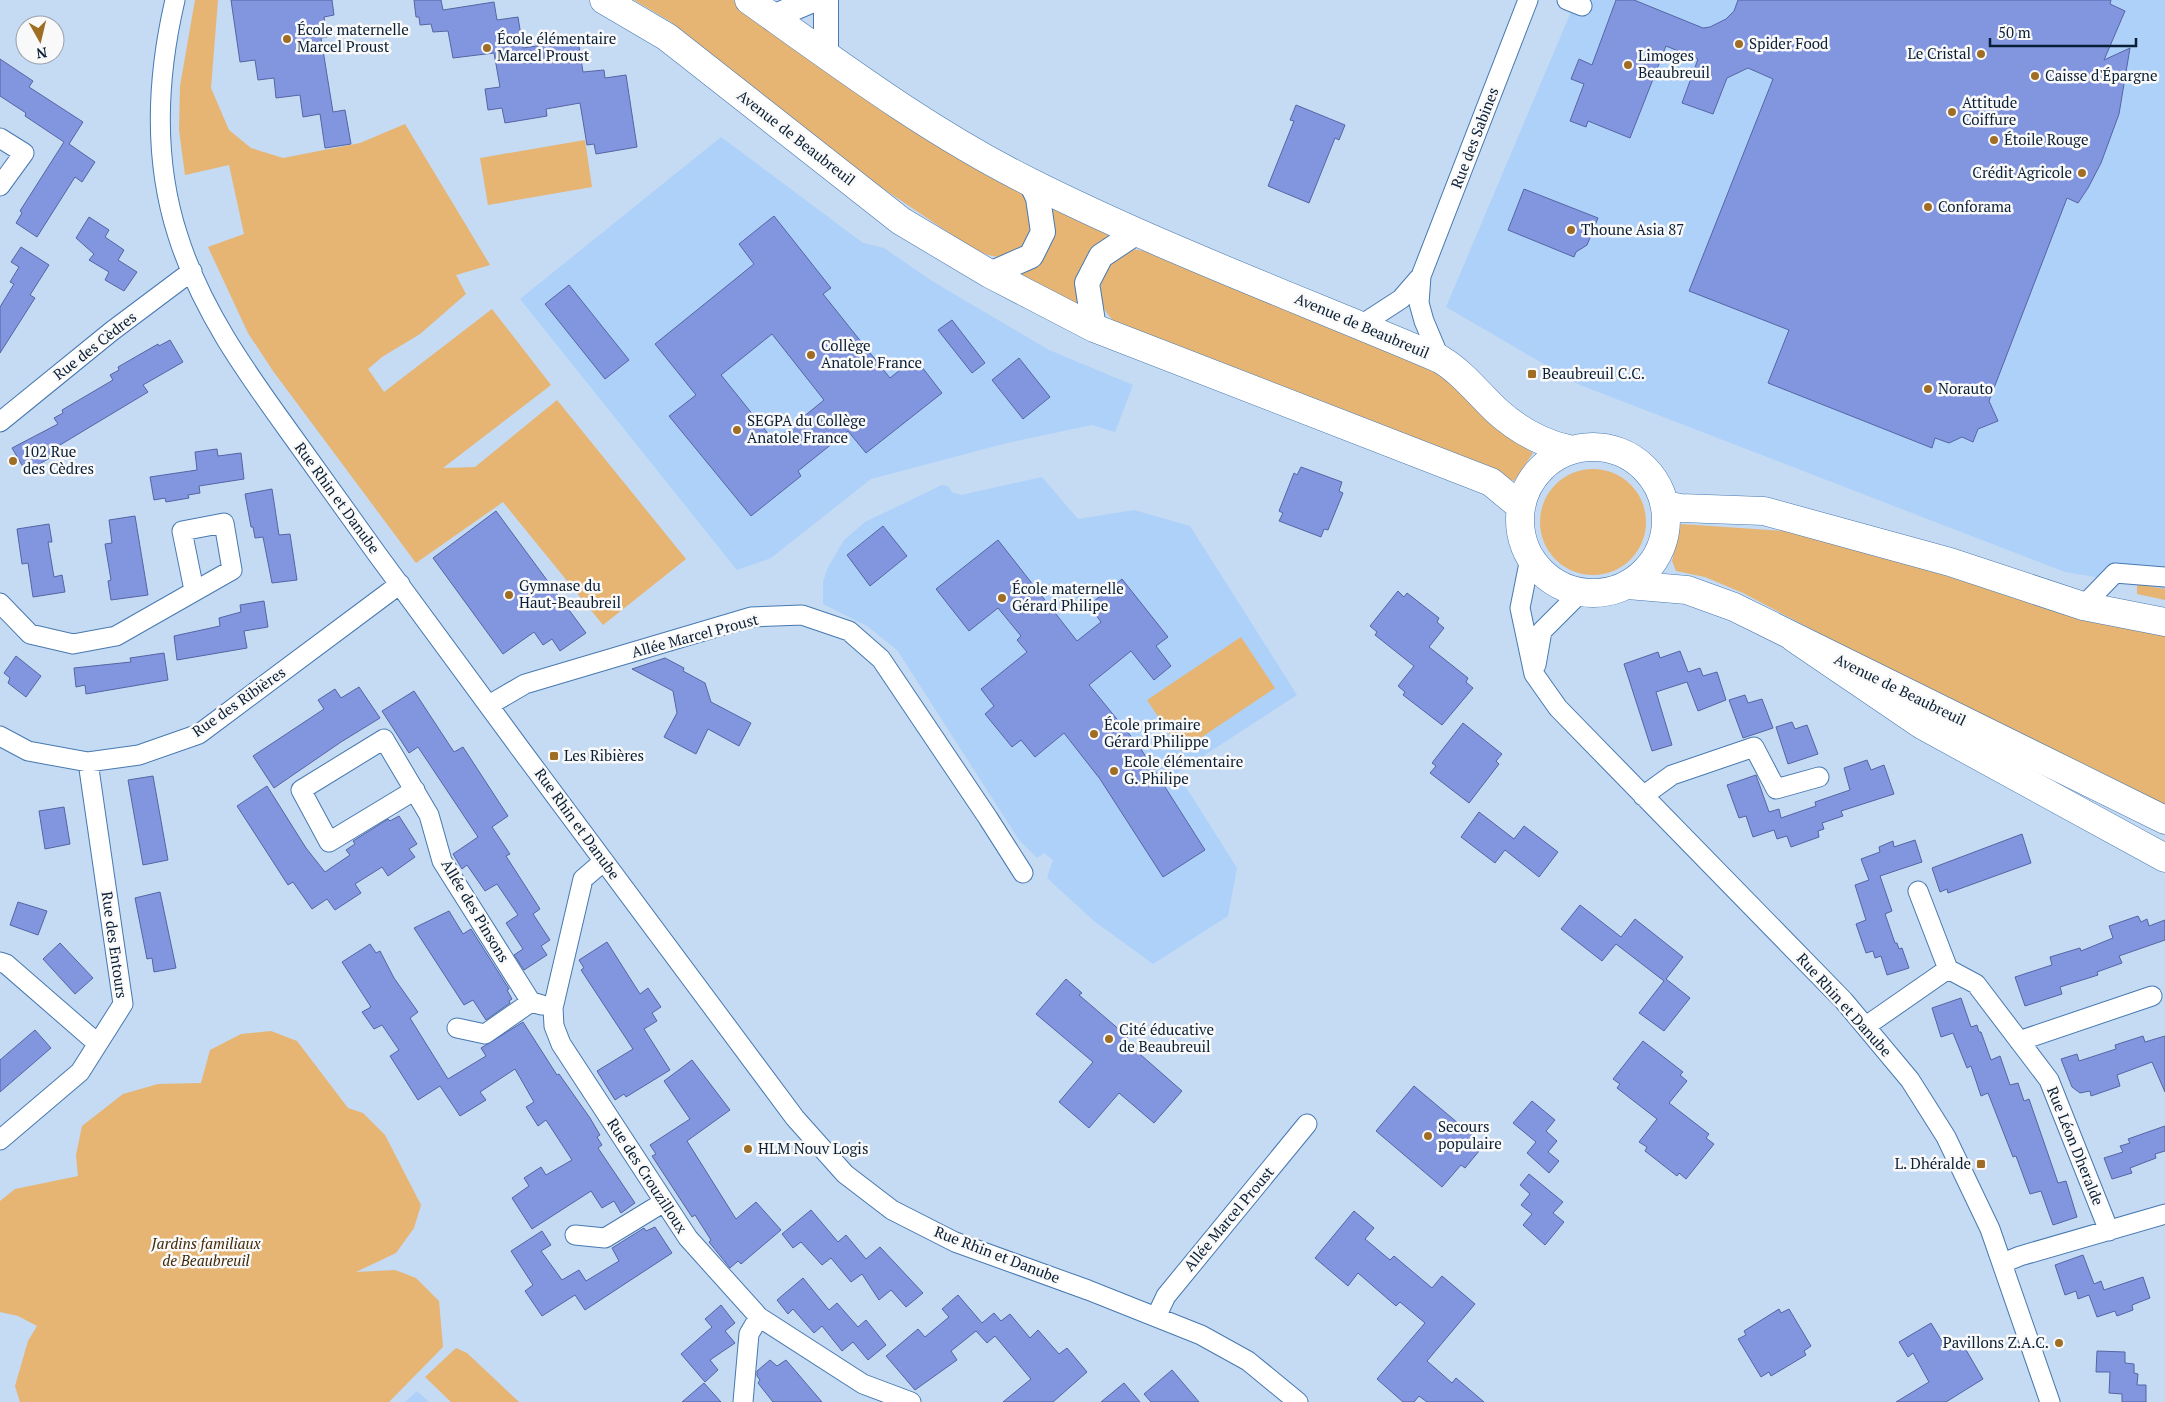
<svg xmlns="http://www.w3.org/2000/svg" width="2165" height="1402" font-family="'PT Serif',serif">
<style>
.built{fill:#aed1f9}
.green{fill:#e6b473}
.building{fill:#8296e0;stroke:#5565a4;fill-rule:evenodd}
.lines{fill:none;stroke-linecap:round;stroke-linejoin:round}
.minor-casing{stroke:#4779b0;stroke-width:21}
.tertiary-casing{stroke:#4779b0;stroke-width:26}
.secondary-casing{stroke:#4779b0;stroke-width:29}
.motorway-casing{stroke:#4779b0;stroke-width:29}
.minor{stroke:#fff;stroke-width:19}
.tertiary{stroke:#fff;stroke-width:24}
.secondary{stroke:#fff;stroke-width:28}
.motorway{stroke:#fff;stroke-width:28}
.poi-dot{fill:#9f6d23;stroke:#f9f9f9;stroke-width:2}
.labels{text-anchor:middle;stroke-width:5;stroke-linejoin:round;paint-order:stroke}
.poi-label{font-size:15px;fill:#0a1f35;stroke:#f9f9f9;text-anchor:start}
.street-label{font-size:15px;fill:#0a1f35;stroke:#f9f9f9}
.park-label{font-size:15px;font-style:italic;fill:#412a09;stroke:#f9f9f9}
</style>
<rect width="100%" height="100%" fill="#c5daf3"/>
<path class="built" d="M1576,0H2165V589L2065,572L1580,385L1446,307Z
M721,137L863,243L884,248L932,281L1049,350L1133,385L1115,432L1092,425L1007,443L871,479L771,558L737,570L520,299Z
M1042,477L1078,519L1134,510L1190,526L1297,695L1177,773L1237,868L1228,916L1153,964L1094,921L1047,878L1053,860L1044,853L1037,858L1019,840L897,650L867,626L823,604V582L828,567L844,540L865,522L942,485L948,486L952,492L961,495Z
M417,1391L429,1402H405Z"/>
<path class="green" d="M195,0H218L211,88L229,130L251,148L283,158L360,143L405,124L490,265L456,275L466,294L420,334L382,357L368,369L384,392L492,309L551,385L443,468L475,467L557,400L686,559L603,625L503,502L416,563L273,371L248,333L208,247L244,234L229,165L185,175L179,130L180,86Z
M634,0H733L851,87L1027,196L1036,227C1017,255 1011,264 976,251L845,163L671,22Z
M585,140L592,187L488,205L480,158Z
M1048,201L1115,237L1082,311L1010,272Z
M1131,249L1152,252L1446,376L1506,436L1533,453L1514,481L1479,465L1123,328C1098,311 1098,296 1104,268Z
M1540 522a53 53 0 1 1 106 0a53 53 0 1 1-106 0Z
M1681,524L1799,532L1877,554L2039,605L2165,636V807L1919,686L1743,593L1705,577L1676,571L1672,561Z
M2137,584L2165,589V600L2137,594Z
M1241,637L1275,688L1181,751L1147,700Z
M271,1031L297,1041L348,1108L363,1113L385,1135L421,1205L414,1228L396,1253L356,1272L395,1270L416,1278L439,1301L443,1347L389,1402H20L15,1386L28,1341L37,1326L18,1316L0,1312V1201L15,1189L78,1176L76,1155L82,1126L123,1094L158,1084L201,1083L210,1050L241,1034Z
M456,1348L467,1353L519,1402H451L425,1377Z"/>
<path class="building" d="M231,0H332L334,15L324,17L327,37L321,38L333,112L345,110L351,144L325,148L320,114L303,117L300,95L276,98L274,78L258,80L255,60L240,62Z
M414,0H441L443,10L494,2L497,20L518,17L523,48L578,40L583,72L604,70L605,78L626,75L637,147L596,154L594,144L587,145L580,103L546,109L547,116L505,123L502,108L488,110L485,89L500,87L494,53L453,58L448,31L433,32L431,24L420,25L419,17H416Z
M1616,0H1634L1703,28L1710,27L1726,19L1734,11L1738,0H2111L2110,4L2125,11L2104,60L2130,48L2119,114L2101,163L2088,188L2078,203L2067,198L1989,401L1998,421L1978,429L1973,442L1962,437L1949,443L1935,438L1932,448L1768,383L1789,330L1689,291L1773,79L1748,68L1727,78L1713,114L1682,103L1698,59L1666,46L1630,138L1588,121L1586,127L1570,121L1584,84L1571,79L1579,59L1592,65Z
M0,59L33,81L29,87L83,122L69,144L95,162L82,182L75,177L37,237L16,223L22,213L20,211L64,142L25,116L26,113L0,96Z
M1296,105L1345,125L1339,140L1335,138L1309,203L1268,186L1294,121L1290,120Z
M1524,189L1598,218L1587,245L1576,252L1574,257L1508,230Z
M774,216L831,288L823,294L890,378L915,358L942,393L866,453L848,431L798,471L801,476L751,516L669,416L696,395L655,344L754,264L739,244ZM772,334L824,400L774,441L721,375Z
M89,217L109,230L105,237L124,250L118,260L137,272L124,291L105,280L109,272L89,260L94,254L76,238Z
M21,247L49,265L30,295L35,298L0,353V307L14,284L10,282L19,267L11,262Z
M569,285L629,360L605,379L545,304Z
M952,320L985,363L972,373L938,330Z
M170,340L183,362L143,385L148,392L50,451L53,456L26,472L12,448L58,424L54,418L63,413L62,410L113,380L110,375L119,370L118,367L158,344L159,346Z
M1019,358L1050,397L1023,419L992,380Z
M217,449L218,456L241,453L244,479L199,486L200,493L188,495L189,498L166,502L165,498L154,500L150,477L197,470L195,452Z
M1301,467L1342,482L1339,491L1343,493L1332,520L1328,530L1324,529L1321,537L1279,521L1283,513L1279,511L1294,473L1297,475Z
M272,489L279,535L290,534L297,580L272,583L263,537L255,538L253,527H251L245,494Z
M496,511L586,633L560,651L552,639L543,645L534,632L503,654L433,558Z
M135,516L148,595L111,600L108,581L111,580L105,544L112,543L109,520Z
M49,524L52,542H48L54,577L62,575L65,592L33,597L28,563L22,564L17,529Z
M883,526L907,556L870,586L847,555Z
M998,540L1077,641L1101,622L1089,605L1122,579L1168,637L1156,646L1171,666L1154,680L1131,651L1089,685L1139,746L1205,850L1163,877L1100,779L1064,733L1035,757L1021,740L1012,747L985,714L994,706L981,689L1027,652L1017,640L1021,636L998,608L969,631L936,589Z
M1398,591L1404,597L1407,593L1439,618L1437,622L1444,628L1429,647L1468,678L1466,682L1473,688L1442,725L1403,695L1405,692L1398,686L1414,666L1375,635L1377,632L1370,626Z
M264,601L268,627L244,631L247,648L177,660L174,636L220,626L219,618L241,612L240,605Z
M1680,651L1688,672L1700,668L1703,676L1717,672L1726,700L1698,711L1687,682L1656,692L1672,745L1652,751L1624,664L1658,652L1660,658Z
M164,653L168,680L86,694L85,685L76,687L74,668L131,662L130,658Z
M16,656L41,676L26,697L8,683L10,678L4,673Z
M665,658L684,668L683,671L705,683L711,702L751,723L739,746L708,729L696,754L664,737L677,713L673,691L632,669Z
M359,687L380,718L341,742L274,788L253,756L324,709L318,700L335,689L341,698Z
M414,691L454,752L463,747L508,816L492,827L510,854L506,856L540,909L533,914L550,940L541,946L547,955L524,970L514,955L523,949L506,923L518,915L497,884L485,891L467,865L462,869L453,854L478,837L418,747L409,753L382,711Z
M1745,695L1748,703L1762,699L1773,728L1743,738L1729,700Z
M1792,722L1795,729L1807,725L1818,754L1788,764L1776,727Z
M1463,723L1502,754L1496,761L1499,764L1469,803L1430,773L1436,766L1432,763Z
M1867,760L1871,770L1884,765L1894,794L1841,811L1843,816L1822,823L1824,829L1818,831L1819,837L1791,847L1787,836L1777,839L1774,830L1753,837L1746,816L1739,818L1727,785L1756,775L1769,812L1779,809L1781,818L1816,806L1815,802L1850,790L1844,768Z
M153,776L168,860L143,865L128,780Z
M267,786L306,848L325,872L350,855L346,850L355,844L353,841L388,819L390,821L399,816L417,844L409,849L415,857L388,876L382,867L355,884L361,893L335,910L327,899L312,909L293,882L288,885L237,806Z
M64,807L70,844L45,849L39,811Z
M1479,812L1514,839L1524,826L1558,852L1539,877L1505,850L1495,863L1461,837Z
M2022,834L2031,863L1948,893L1947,889L1940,892L1932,868Z
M1915,840L1922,862L1880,876L1892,911L1885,914L1895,943H1897L1899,949L1902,948L1909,968L1887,975L1881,956L1875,958L1873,951L1866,953L1856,924L1866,920L1855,885L1869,880L1861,859L1880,852L1879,847L1893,841L1894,847Z
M160,892L176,968L154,972L152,958L147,959L135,898Z
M18,902L47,911L38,935L10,925Z
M1580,905L1621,937L1635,919L1683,957L1666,979L1690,998L1664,1031L1639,1013L1664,981L1616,944L1602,961L1561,929Z
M449,911L463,934L471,929L509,989L507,990L512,999L509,1001L510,1003L486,1020L473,1000L464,1005L414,928Z
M2138,916L2141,922L2147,919L2149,926L2165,920V940L2119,956L2122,963L2097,972L2098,975L2060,987L2062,994L2025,1006L2015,977L2052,965L2050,957L2080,948L2081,951L2113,938L2109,926Z
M607,942L640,994L648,988L661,1007L652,1013L657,1021L644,1029L670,1070L626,1097L624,1094L615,1100L597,1071L633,1049L581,970L584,968L579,960Z
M60,943L93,978L75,994L43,959Z
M370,944L376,953L380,951L394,978L418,1012L410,1018L448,1079L486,1056L481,1048L523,1022L557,1075L559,1074L590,1118L600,1135L597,1137L602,1145L598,1148L635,1203L621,1213L614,1201L602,1208L591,1191L532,1229L512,1198L529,1186L524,1178L541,1167L546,1175L572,1160L546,1120L538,1126L526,1107L534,1102L515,1069L480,1092L486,1100L460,1116L440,1086L418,1100L390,1056L399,1050L382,1025L374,1029L362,1012L371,1007L342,962Z
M1066,979L1082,993L1079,995L1128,1037L1125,1041L1182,1091L1154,1123L1119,1093L1089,1128L1059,1102L1093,1062L1036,1014Z
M1961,998L1971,1027L1977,1025L1979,1032H1981L1991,1060L2000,1056L2010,1085L2018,1083L2024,1101L2029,1099L2058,1183L2066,1181L2077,1217L2053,1225L2041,1191L2030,1194L2016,1156L2013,1157L1988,1093L1981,1096L1971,1066L1967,1068L1953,1033L1941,1037L1932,1008Z
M35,1030L51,1048L0,1092V1060Z
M2143,1036L2145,1042L2165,1036V1092L2152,1062L2117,1075L2120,1086L2091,1096L2090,1091L2080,1093L2072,1087L2061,1059L2077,1054L2079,1061L2116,1049L2115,1045Z
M1643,1041L1683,1072L1680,1075L1687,1081L1669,1103L1709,1134L1706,1138L1714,1144L1686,1179L1679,1173L1677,1176L1645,1151L1647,1147L1639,1142L1657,1119L1617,1088L1620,1084L1613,1079Z
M692,1060L730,1110L687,1141L736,1219L756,1202L781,1230L741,1264L738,1261L730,1268L709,1242L711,1240L695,1215L692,1217L652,1156L656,1154L650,1145L690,1119L664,1081Z
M1414,1086L1484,1145L1465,1168L1461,1165L1442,1187L1376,1131Z
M1532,1101L1555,1120L1546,1131L1557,1141L1548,1152L1559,1161L1549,1173L1527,1153L1536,1142L1513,1123Z
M2165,1126V1151L2155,1154L2156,1158L2130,1168L2132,1173L2112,1179L2104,1158L2123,1152L2120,1146L2130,1143L2128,1139Z
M1529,1174L1563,1202L1553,1213L1564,1222L1545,1245L1523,1225L1532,1214L1521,1205L1530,1194L1520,1185Z
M811,1210L838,1242L846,1235L866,1259L880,1247L923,1293L906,1307L891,1290L879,1300L862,1274L851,1282L831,1258L822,1265L801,1242L793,1248L782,1234Z
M1354,1211L1374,1228L1365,1239L1390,1260L1394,1256L1432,1288L1442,1276L1475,1304L1427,1361L1452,1383L1456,1378L1484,1402H1427L1419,1396L1414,1402H1403L1377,1379L1425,1323L1400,1302L1396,1306L1358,1273L1348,1286L1315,1258Z
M655,1227L672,1253L585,1310L575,1295L542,1316L525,1291L533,1285L511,1251L542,1231L551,1245L541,1251L562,1280L579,1270L586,1281L619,1261L612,1248L644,1228L646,1231Z
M2083,1255L2094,1284L2101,1281L2104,1290L2143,1277L2150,1298L2132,1305L2133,1310L2117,1316L2115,1311L2097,1317L2089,1295L2078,1299L2076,1291L2065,1295L2055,1265Z
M803,1278L829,1310L837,1303L858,1327L866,1320L886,1345L868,1360L853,1342L842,1351L822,1326L814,1333L793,1309L788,1314L777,1300Z
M958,1295L982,1323L994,1313L1001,1321L1010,1314L1030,1338L1038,1330L1059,1354L1067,1348L1087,1372L1053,1402H1003L1031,1379L995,1336L987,1343L976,1331L951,1351L957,1360L915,1390L886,1356L918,1329L925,1337L949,1317L942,1309Z
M721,1305L735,1323L725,1331L735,1343L710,1360L718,1370L705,1382L681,1354L712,1327L705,1319Z
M1779,1309L1781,1313L1789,1309L1811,1346L1804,1351L1806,1355L1771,1376L1769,1372L1761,1377L1738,1339L1746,1335L1744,1331Z
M1931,1323L1948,1351L1962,1343L1983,1379L1946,1402H1896L1929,1382L1913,1353L1908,1357L1899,1342Z
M2097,1351L2125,1352V1363L2134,1364V1373L2138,1374L2137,1385H2146V1402H2122V1394L2109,1393L2110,1372H2096Z
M770,1360L777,1366L786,1360L822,1402H773L758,1383L760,1380L757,1376V1371Z
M1172,1370L1199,1402H1151L1144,1394Z
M704,1383L721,1402H682Z
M1124,1383L1140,1402H1101Z"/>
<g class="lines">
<g class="minor-casing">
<path id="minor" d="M175,0C157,77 153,159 178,236C201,309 244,369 288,430C318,472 348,513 377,554C515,743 655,930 795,1118L845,1174L892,1210L955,1242L1088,1290L1201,1335L1248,1361L1298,1402
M1567,0L1582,6
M0,138L24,153L0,186
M1361,325L1401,299L1421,276
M1440,359L1424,321L1419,303L1421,276L1528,0
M0,422L112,331L192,271
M1530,558L1520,608L1534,674L1558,708L1844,1001L1910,1080L1946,1137L1990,1229L2050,1402
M0,603L30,634L73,644L116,636L232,570L224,523L182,531L194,590
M2083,606L2115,573L2165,577
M1536,665L1542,631L1580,593
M489,705L525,684L751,617L802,615L849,631L881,659L988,818L1023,873
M0,736L28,751L88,762L139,755L199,734L400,584
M415,790L329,842L301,790L384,739L429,815L442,861L531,1002
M1643,796L1672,775L1754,747L1776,789L1819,777
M604,861L583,879L553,1008L554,1026L561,1044L688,1238L759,1317L863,1384L911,1402
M1918,891L1948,969
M0,962L6,964L97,1043
M1866,1026L1948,969L1976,984L2049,1080L2109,1231
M457,1028L485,1034L531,1002L542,1005
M2019,1041L2152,996
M0,1140L80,1072L123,1004L88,762
M575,1235L605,1238L664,1202
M2003,1263L2020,1256L2165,1214
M1156,1317L1166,1296L1307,1124
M743,1402L749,1334L759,1317"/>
</g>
<g class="tertiary-casing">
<path id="tertiary" d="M826,0V55
M773,17L813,0
M990,274L1031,256L1043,232L1038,198L1031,183
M1094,328L1087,283L1101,256L1137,232"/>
</g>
<g class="secondary-casing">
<path id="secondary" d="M604,0L667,37L901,221L990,274L1094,328L1491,482L1520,506
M749,0C840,65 931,133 1032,183C1164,249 1304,301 1440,359C1462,372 1478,393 1497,411C1517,429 1542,443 1568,449
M1520 520a73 73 0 1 1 146 0a73 73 0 1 1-146 0Z
M1665,505L1680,508L1764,511L1950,562L2083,606L2165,622
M1628,585L1687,590L1734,607L2165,820"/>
</g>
<g class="motorway-casing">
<path id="motorway" d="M1794,638L1922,725L2165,858"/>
</g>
<use href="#minor" class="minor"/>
<use href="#tertiary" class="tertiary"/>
<use href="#secondary" class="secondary"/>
<use href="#motorway" class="motorway"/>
</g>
<g class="poi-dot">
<circle cx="287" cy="39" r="5"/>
<circle cx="1739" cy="44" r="5"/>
<circle cx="487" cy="48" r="5"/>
<circle cx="1981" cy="54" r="5"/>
<circle cx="1628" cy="65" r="5"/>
<circle cx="2035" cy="76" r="5"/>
<circle cx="1952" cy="112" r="5"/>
<circle cx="1994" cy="140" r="5"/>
<circle cx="2082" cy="173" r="5"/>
<circle cx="1928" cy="207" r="5"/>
<circle cx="1571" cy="230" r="5"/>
<circle cx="811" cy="355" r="5"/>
<rect x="1527" y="369" width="10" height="10" rx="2.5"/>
<circle cx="1928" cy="389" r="5"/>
<circle cx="737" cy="430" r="5"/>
<circle cx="13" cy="461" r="5"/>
<circle cx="509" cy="595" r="5"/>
<circle cx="1002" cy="598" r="5"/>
<circle cx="1094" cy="734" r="5"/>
<rect x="549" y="751" width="10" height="10" rx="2.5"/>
<circle cx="1114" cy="771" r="5"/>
<circle cx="1109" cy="1039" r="5"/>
<circle cx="1428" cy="1136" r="5"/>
<circle cx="748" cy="1149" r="5"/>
<rect x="1976" y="1159" width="10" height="10" rx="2.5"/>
<circle cx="2059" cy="1343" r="5"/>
</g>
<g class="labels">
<g class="poi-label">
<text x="297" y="35">École maternelle<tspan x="297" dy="17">Marcel Proust</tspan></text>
<text x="497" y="44">École élémentaire<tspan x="497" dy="17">Marcel Proust</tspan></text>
<text x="1749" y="49">Spider Food</text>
<text x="1971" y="59" text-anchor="end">Le Cristal</text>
<text x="1638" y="61">Limoges<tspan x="1638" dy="17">Beaubreuil</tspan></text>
<text x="2045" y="81">Caisse d'Épargne</text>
<text x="1962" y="108">Attitude<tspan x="1962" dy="17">Coiffure</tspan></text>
<text x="2004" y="145">Étoile Rouge</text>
<text x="2072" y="178" text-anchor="end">Crédit Agricole</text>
<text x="1938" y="212">Conforama</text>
<text x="1581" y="235">Thoune Asia 87</text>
<text x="821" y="351">Collège<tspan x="821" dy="17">Anatole France</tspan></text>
<text x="1542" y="379">Beaubreuil C.C.</text>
<text x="1938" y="394">Norauto</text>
<text x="747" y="426">SEGPA du Collège<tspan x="747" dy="17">Anatole France</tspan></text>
<text x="23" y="457">102 Rue<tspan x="23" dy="17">des Cèdres</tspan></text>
<text x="519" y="591">Gymnase du<tspan x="519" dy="17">Haut-Beaubreil</tspan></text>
<text x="1012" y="594">École maternelle<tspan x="1012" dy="17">Gérard Philipe</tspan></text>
<text x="1104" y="730">École primaire<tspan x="1104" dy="17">Gérard Philippe</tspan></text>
<text x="564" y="761">Les Ribières</text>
<text x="1124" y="767">Ecole élémentaire<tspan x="1124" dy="17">G. Philipe</tspan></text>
<text x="1119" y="1035">Cité éducative<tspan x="1119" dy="17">de Beaubreuil</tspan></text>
<text x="1438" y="1132">Secours<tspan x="1438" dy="17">populaire</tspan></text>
<text x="758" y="1154">HLM Nouv Logis</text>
<text x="1971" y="1169" text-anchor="end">L. Dhéralde</text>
<text x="2049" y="1348" text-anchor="end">Pavillons Z.A.C.</text>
</g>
<g class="street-label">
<text transform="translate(796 138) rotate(38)" y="5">Avenue de Beaubreuil</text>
<text transform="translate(1475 138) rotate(-69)" y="5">Rue des Sabines</text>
<text transform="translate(1362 326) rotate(23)" y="5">Avenue de Beaubreuil</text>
<text transform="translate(95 346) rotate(-38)" y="5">Rue des Cèdres</text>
<text transform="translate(337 498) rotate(54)" y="5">Rue Rhin et Danube</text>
<text transform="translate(695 636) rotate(-15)" y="5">Allée Marcel Proust</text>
<text transform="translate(1900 690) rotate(26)" y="5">Avenue de Beaubreuil</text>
<text transform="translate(239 702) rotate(-35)" y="5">Rue des Ribières</text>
<text transform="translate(577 824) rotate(54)" y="5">Rue Rhin et Danube</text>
<text transform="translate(475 911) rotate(59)" y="5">Allée des Pinsons</text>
<text transform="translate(114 945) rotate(82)" y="5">Rue des Entours</text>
<text transform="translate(1844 1005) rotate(48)" y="5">Rue Rhin et Danube</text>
<text transform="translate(2075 1146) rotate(68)" y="5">Rue Léon Dheralde</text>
<text transform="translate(647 1176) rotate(57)" y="5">Rue des Crouzilloux</text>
<text transform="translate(1229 1219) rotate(-50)" y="5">Allée Marcel Proust</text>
<text transform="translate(997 1255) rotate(21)" y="5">Rue Rhin et Danube</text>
</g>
<g class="park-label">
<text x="206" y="1249">Jardins familiaux<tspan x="206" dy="17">de Beaubreuil</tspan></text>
</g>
</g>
<g transform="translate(40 40) rotate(172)"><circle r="24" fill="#f9f9f9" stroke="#99a2ab"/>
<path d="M0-4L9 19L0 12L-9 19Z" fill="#9f6d23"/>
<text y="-8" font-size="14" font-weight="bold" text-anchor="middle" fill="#0a1f35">N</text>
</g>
<path d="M1990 38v8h146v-8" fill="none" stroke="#0a1f35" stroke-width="2.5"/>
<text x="1998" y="38" font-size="15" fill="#0a1f35" stroke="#f9f9f9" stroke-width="4" paint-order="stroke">50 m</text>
</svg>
